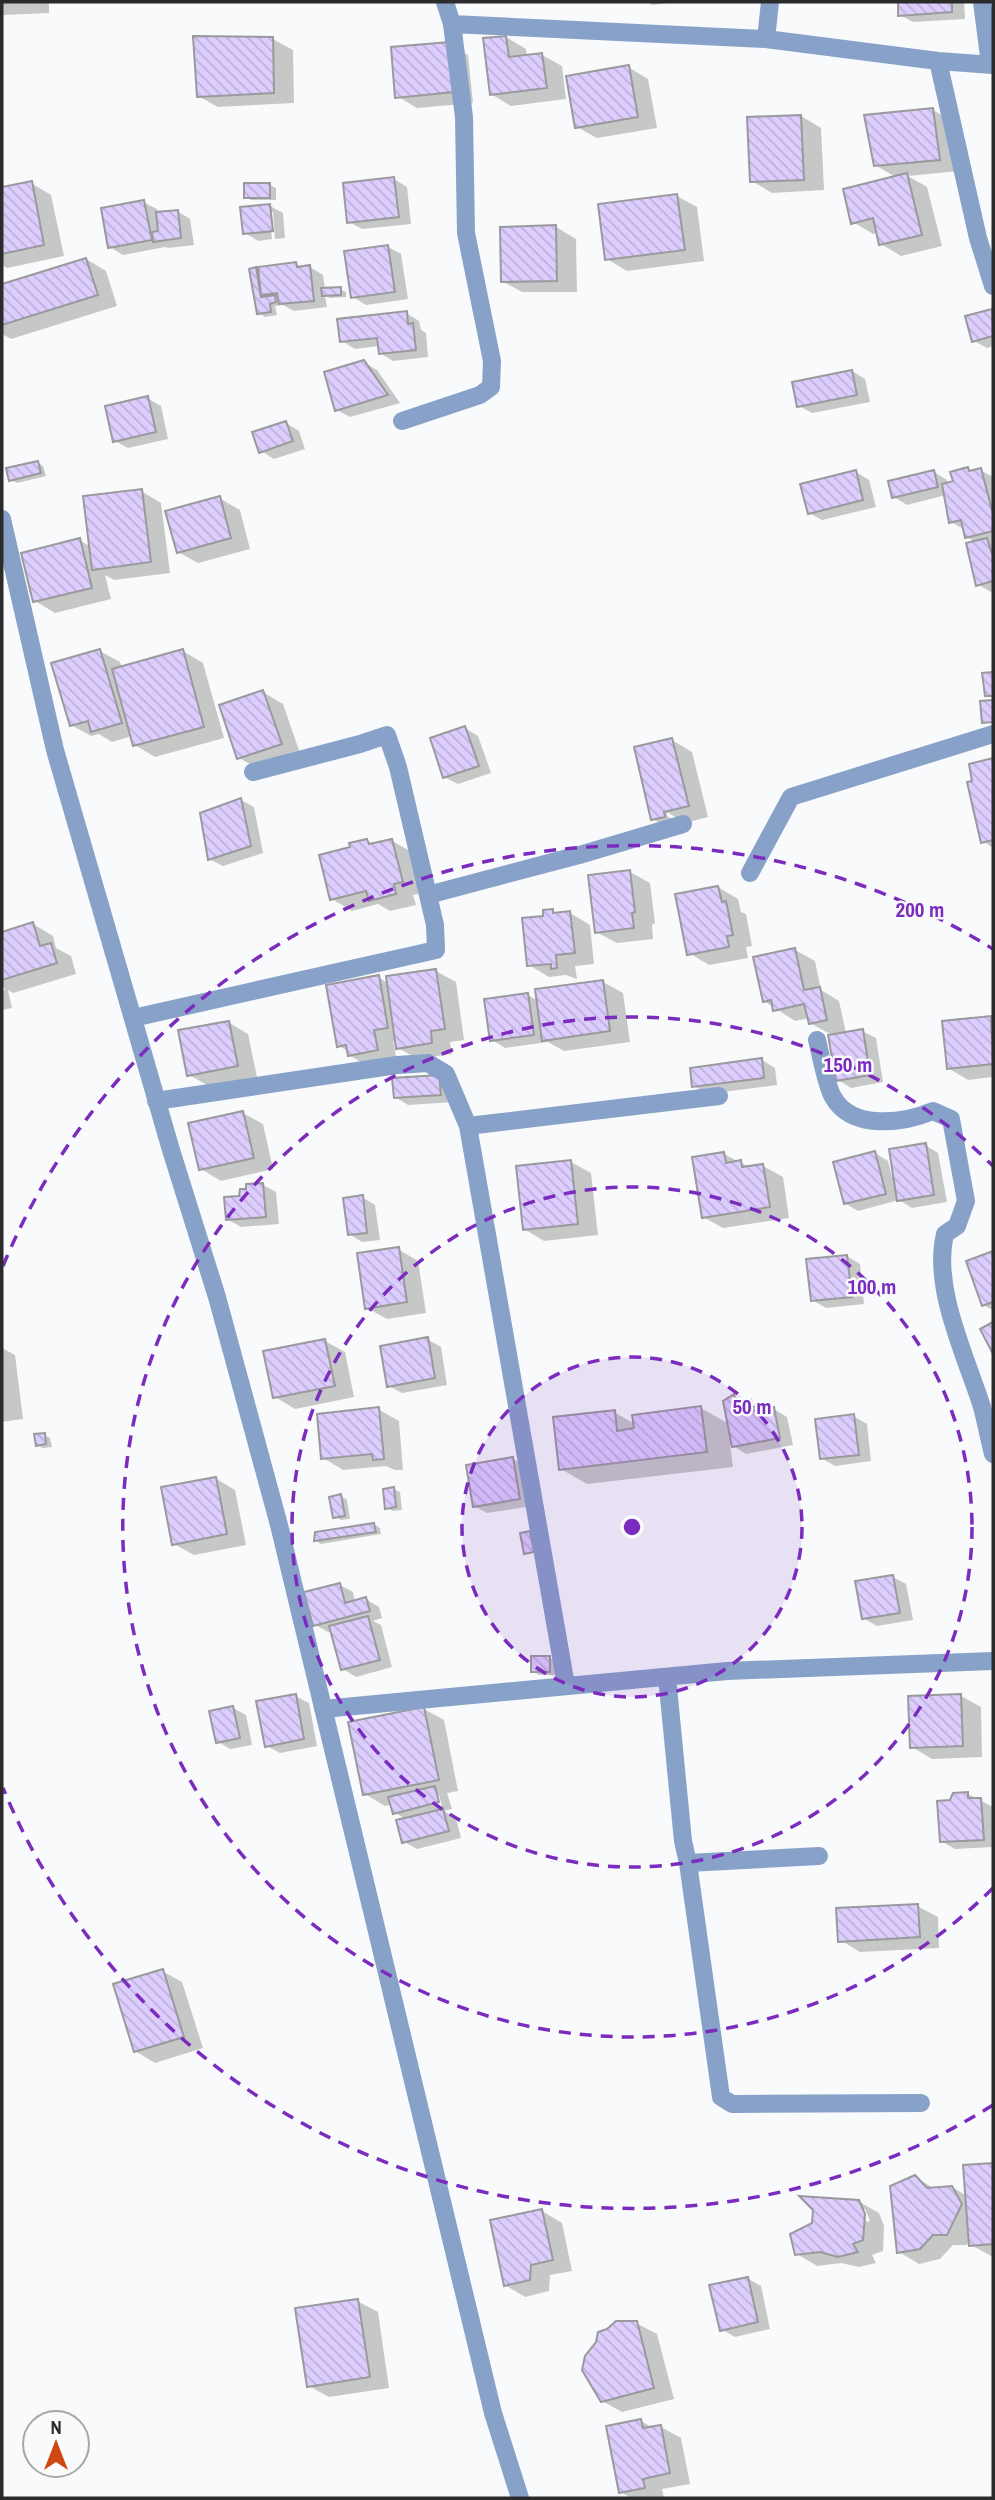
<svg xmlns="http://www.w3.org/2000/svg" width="995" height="2500" font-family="'Archivo Narrow',sans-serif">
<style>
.shadow{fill:#0003;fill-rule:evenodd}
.building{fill:url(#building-back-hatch);stroke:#9a999b;stroke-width:2}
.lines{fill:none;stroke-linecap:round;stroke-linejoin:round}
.minor{stroke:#88a1c9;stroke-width:18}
.ring{fill:none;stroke:#7b2cbf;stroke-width:3.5;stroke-dasharray:12 9}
.centre{fill:#7b2cbf;stroke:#f8fafb;stroke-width:3.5}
.ring-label{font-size:21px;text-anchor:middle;font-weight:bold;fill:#7b2cbf;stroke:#f8fafb;stroke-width:5;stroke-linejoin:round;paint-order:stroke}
</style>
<defs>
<pattern id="building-back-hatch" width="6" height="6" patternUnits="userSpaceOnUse" patternTransform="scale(1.75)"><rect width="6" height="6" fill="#dccdfe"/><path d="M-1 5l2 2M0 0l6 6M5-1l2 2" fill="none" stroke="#bdb0da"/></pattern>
</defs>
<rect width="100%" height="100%" fill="#f8fafb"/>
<path class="shadow" d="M2,2H49V13L2,15Z
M647,2H677L653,5Z
M899,2H964L965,19L913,22L900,15Z
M506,37L526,49L527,57L542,55L562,66L566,99L511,106L491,94Z
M273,39L293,50L294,103L218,107L198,96Z
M448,44L468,55L473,103L417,108L397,96Z
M628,67L648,79L657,128L597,138L577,127Z
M933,110L953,122L959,171L908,176L927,187L942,246L901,256L881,244L878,233L873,234L853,222L897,178L875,165Z
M801,116L821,128L824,190L772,193L752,181Z
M394,179L407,187L411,224L362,229L349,222Z
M31,183L51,195L64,256L7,268L2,265V189Z
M270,185L276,188V200H251L245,197Z
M677,196L697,207L704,261L627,271L607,259Z
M143,202L157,209L158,214L177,211L190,219L194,245L168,248L165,247L123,255L110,247Z
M270,206L283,213L285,238L275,239L273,212H269L272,239L258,241L245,233Z
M556,227L576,239L577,292H522L502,281Z
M388,247L401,254L408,299L366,305L353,297Z
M86,259L106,271L117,306L11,339L2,334V286Z
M296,264L303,268L310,267L323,275L325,289H340L346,292V297L330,298L325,296L327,307L294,311L283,305L275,306L277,315L265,317L259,313L256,269L261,272Z
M992,311L993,346L987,348L974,341Z
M406,313L419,321L421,330L426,333L428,357L393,361L380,353L379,346L355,349L342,341Z
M363,362L377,370L400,403L350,417L337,410Z
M852,371L865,379L870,402L812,413L799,406Z
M147,398L161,406L168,439L128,448L115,441Z
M286,423L299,431L305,449L274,459L261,451Z
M37,462L43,466L46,476L17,483L11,480Z
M967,469L972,472L980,470L993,477V591L991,592L977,584L976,543L967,537L965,530L951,522L946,495L907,505L894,497L934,472L947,480L948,484L955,483Z
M856,472L869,480L876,507L822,520L809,513Z
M141,491L161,503L170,573L114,580L105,575L111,599L55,613L35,601L79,540L91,547Z
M219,498L240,510L250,549L198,563L178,552Z
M100,651L120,662L122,668L183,651L203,663L224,738L155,757L135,745L132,736L112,742L99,734L91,736L71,725Z
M263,692L283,704L301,756L259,769L239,758Z
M465,728L478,736L491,773L458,784L444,777Z
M672,740L692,752L708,817L685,823L667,812V816L683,826L673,831L653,819Z
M993,760V848L983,841L971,765Z
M241,800L254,807L263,853L223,866L209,859Z
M367,841L374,845L392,841L412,852L422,893L413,895L416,905L390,911L378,904L352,911L332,899L352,848Z
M630,872L650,883L655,923L652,925L653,939L617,943L596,932Z
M718,887L738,899L741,912L746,914L752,946L746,947L748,958L709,965L689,953Z
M553,911L558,914L570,913L590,925L594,964L575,966L577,979L566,975L549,977L529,965L545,917Z
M33,924L53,936L56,948L71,956L76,974L13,993L8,990L12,1008L2,1010V990L6,989L2,987V933Z
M795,950L815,961L821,990L839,1001L846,1033L862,1031L876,1038L883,1082L851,1088L838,1080L830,1034L810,1023L809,1018L795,1021L764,1001Z
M436,971L456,982L464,1040L450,1042L452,1054L418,1059L398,1048L397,1041H393L397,1061L369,1067L349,1055L348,1051L339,1046L378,977L388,983Z
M603,982L623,993L630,1042L564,1051L548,1042L505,1048L492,1040L528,995L538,1001Z
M990,1018L993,1020V1077L968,1080L948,1068Z
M228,1022L248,1034L257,1077L209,1086L189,1075Z
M762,1060L775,1068L777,1085L707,1094L694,1086Z
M439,1076L454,1102L408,1105L395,1097Z
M243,1113L263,1124L273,1169L221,1181L201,1169Z
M925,1145L938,1153L947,1202L912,1208L899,1200L858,1211L845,1203L875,1153L888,1161L892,1177Z
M724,1154L751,1168L763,1166L783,1177L789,1218L723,1228L703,1217Z
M571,1162L591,1173L598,1235L544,1241L524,1229Z
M263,1185L276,1192L279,1224L241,1227L227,1219L240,1197Z
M362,1197L375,1205L380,1240L362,1242L349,1234Z
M398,1249L418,1261L426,1313L387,1319L367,1308Z
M993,1253V1310L983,1305L968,1262Z
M847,1256L860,1264L864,1304L826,1308L812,1300Z
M427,1339L441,1347L447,1385L402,1393L389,1386Z
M325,1341L345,1352L354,1397L295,1409L275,1397Z
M2,1348L15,1355L23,1419L2,1422Z
M734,1396L764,1410L774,1409L787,1417L793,1445L746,1454L730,1444L733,1467L587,1484L561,1469L614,1412L635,1424L701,1408L729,1424Z
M378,1409L399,1421L403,1470H395L386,1466L343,1470L323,1458Z
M853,1416L867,1424L871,1461L835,1466L821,1458Z
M44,1435L50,1438L52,1447L43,1448L37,1445Z
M513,1459L526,1466L533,1506L487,1513L474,1506Z
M215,1478L235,1490L246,1545L194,1555L174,1544Z
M394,1489L400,1492L402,1510L393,1511L387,1508Z
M341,1496L347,1500L350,1519L341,1520L335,1517Z
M374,1524L380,1528L381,1534L321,1544L316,1541Z
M893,1577L906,1584L913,1620L877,1626L863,1618Z
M340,1585L353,1592L355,1602L366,1599L379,1607L382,1618L373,1621L381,1625L392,1667L356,1677L343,1669L332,1631L328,1632L314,1624Z
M550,1658L556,1661L555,1675H539L532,1671Z
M295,1696L309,1703L317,1746L280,1753L267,1746Z
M961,1696L981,1707L982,1757L932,1759L912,1747Z
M233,1708L246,1715L252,1745L230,1749L217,1741Z
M424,1709L444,1720L458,1791L447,1793L452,1809L444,1811L456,1818L461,1838L417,1849L403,1841L407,1820L394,1812L392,1804L385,1806L365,1794ZM436,1795H439L443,1810L440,1811Z
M968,1794L993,1807V1847L955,1849L941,1841L952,1802Z
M917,1906L938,1917L939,1948L860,1952L840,1940Z
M162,1971L182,1982L203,2048L155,2063L135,2051Z
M993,2164V2257L971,2245L970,2239L967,2245H953L940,2259L919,2264L899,2252L915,2177L935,2189L952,2187L967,2196L964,2167Z
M858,2201L879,2213L884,2226L883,2251L872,2255L876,2263L859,2267L841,2263L817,2266L797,2254ZM861,2209H865L870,2221L867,2222Z
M542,2211L562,2223L572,2271L550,2275L549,2291L525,2297L505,2285Z
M747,2278L761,2286L770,2329L735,2337L721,2329Z
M357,2301L378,2312L389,2388L329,2397L309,2386Z
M636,2323L657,2334L674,2399L622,2412L602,2401Z
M641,2421L653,2428L661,2427L681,2438L690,2484L662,2489L664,2498H631L621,2492Z"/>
<path class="building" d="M898,2H952V12L898,16Z
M193,36L273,37L274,93L197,97Z
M506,36L509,57L542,53L547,88L490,95L483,38Z
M449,42L454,92L395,98L391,47Z
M629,65L638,117L575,128L566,76Z
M933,108L940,160L874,166L864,115Z
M801,115L804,180L750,182L747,117Z
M907,173L922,235L879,245L873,218L851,224L843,189Z
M394,177L399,217L347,223L343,183Z
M32,181L44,245L2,254V187Z
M244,183H270V198H244Z
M677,194L685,250L605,260L598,204Z
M144,200L152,240L108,248L101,208Z
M270,204L273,231L243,234L240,207Z
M178,210L181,238L153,242L152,232L158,231L156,212Z
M556,225L557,281L501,282L500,227Z
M388,245L395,292L351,298L344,251Z
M86,258L98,295L2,325V284Z
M296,262L297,267L310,265L314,301L279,304L277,293L261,295L258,267Z
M256,267L261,297L275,295L276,302L270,304L271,312L257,314L249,269Z
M341,287V295L322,296L321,288Z
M992,309L993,336L972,342L965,316Z
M407,311L408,324L413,323L416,350L379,354L377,338L340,342L337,319Z
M364,360L388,395L335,411L324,372Z
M852,370L857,395L797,407L792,382Z
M148,396L156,432L113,442L105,406Z
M286,421L293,441L259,453L252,432Z
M38,461L41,473L9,481L6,468Z
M968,467L969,471L981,468L993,514V531L965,538L961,520L949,523L942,484L953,481L950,472Z
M856,470L863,500L808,514L800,484Z
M934,470L938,487L892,498L888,481Z
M142,489L151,562L92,570L83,496Z
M220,496L231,538L177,553L165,511Z
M80,538L92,588L33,602L21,553Z
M987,538L993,557V581L976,586L966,543Z
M100,649L122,723L91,732L88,721L70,726L51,663Z
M183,649L204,727L133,746L112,669Z
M993,672V696H985L982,673Z
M263,690L282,744L237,759L219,705Z
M993,700V722L982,723L980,701Z
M465,726L479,766L443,778L430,738Z
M672,738L689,806L664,812L665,817L651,820L634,747Z
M993,758V840L981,843L967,782L972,781L969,764Z
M241,798L251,846L208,860L200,813Z
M367,839L369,844L392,839L403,882L394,884L396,894L369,901L366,891L330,900L319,855L350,847L349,843Z
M630,870L635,912L632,913L634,928L595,933L588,875Z
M718,886L722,902L726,901L733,935L727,936L729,947L687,955L675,894Z
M553,909V913L570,911L575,953L556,955L557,968L551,969V964L527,966L522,918L543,916V910Z
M33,922L40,946L51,943L57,963L2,980V932Z
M795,948L804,990L820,987L827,1020L809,1024L804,1004L773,1011L771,1000L763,1002L753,957Z
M436,969L445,1029L431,1031L432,1043L396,1049L386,976Z
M379,975L388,1028L374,1030L378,1050L348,1056L346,1045L337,1047L326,985Z
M603,980L610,1031L542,1041L535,989Z
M528,993L534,1035L490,1041L484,999Z
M991,1016L993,1064L947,1069L942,1021Z
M229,1021L238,1066L187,1076L178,1030Z
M863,1029L870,1075L836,1081L828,1035Z
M762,1058L764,1078L692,1087L690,1068Z
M439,1075L441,1095L394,1098L392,1078Z
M243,1111L254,1158L199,1170L188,1123Z
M926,1143L934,1195L897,1201L889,1149Z
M875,1151L886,1194L844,1204L833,1162Z
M724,1152L726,1163L741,1160L742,1167L763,1164L770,1207L702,1218L692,1157Z
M571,1160L578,1224L523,1230L516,1166Z
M263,1183L266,1217L226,1220L224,1197L239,1196L240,1189H246V1184Z
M363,1195L367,1233L348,1235L343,1198Z
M399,1247L407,1302L365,1309L357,1253Z
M993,1251V1302L982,1306L966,1261Z
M847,1255L852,1297L811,1301L806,1259Z
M993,1322V1354L980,1329Z
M428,1337L435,1378L387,1387L380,1346Z
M325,1339L335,1386L273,1398L263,1351Z
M734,1394L736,1403L751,1400L754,1411L774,1407L780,1438L732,1447L723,1401Z
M701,1406L707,1452L559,1470L553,1417L615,1410L617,1431L634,1428L632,1415Z
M379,1407L384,1459L373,1460L372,1454L321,1459L317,1414Z
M854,1414L859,1455L820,1459L815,1419Z
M45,1433L46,1444L36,1446L34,1434Z
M513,1457L520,1499L473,1507L466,1465Z
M216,1477L227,1534L172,1545L161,1487Z
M394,1487L396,1507L385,1509L383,1489Z
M341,1494L345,1516L333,1518L329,1497Z
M374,1523L376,1532L314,1541L315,1532Z
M530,1531L534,1552L524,1554L520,1533Z
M893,1575L900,1613L862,1619L855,1581Z
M340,1583L345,1603L366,1597L370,1611L313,1626L304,1592Z
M368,1616L380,1660L341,1670L329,1626Z
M531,1656H550V1672H531Z
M296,1694L304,1739L265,1747L256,1701Z
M961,1694L963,1746L910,1748L908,1696Z
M233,1706L240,1738L216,1743L209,1711Z
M424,1707L439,1780L363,1795L348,1722Z
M435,1786L439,1802L393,1814L388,1797Z
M968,1792V1798H981L984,1840L940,1842L937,1801L950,1800L953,1793Z
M443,1809L449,1831L402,1843L396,1820Z
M918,1904L920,1937L838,1942L836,1908Z
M163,1969L184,2037L134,2052L113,1984Z
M993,2163V2244L969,2246L963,2165Z
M915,2175L927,2188L952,2186L962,2204L947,2235H933L920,2249L897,2253L890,2186Z
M799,2196L859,2200L865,2214L863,2240L853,2244L858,2252L838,2257L820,2252L795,2255L790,2234L812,2223L813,2210Z
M542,2209L553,2260L531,2265L530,2280L504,2286L490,2220Z
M748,2277L758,2322L720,2331L709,2285Z
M358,2299L370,2377L307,2387L295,2308Z
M616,2321H637L654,2388L601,2402L582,2370L585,2356L596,2342L598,2332L607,2329Z
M641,2419L643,2428L661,2425L670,2473L643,2479L645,2488L619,2493L606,2426Z"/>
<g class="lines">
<path class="minor" d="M445,2L452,24L766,39L938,61L993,65
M982,2L990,64
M766,39L770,2
M938,61L978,238L993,286
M402,421L480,395L491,387L492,361L466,233L464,117L452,24
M2,519L55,750L171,1150L217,1297L279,1525L493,2413L520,2498
M253,772L360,744L387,735L398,767L428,895
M750,873L791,797L993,734
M133,1018L436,950L435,925L428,895L579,855L683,824
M817,1040C821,1055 826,1085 833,1097C852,1131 904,1123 933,1111L951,1119L966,1201L957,1226L945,1234C932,1288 966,1356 982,1407C986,1422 989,1438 993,1454
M156,1101L397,1065L428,1063L446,1074L468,1126L566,1685
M468,1126L719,1096
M667,1677L683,1841L688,1863L819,1856
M323,1709L727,1671L993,1661
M688,1863L721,2097L732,2104L921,2103"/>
</g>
<circle cx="632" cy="1527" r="170" fill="#7b2cbf" fill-opacity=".12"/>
<g class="ring">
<circle cx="632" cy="1527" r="170"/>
<circle cx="632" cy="1527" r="340"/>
<path d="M993 1888A510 510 0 1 1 993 1166"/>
<path d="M993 2105A681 681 0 0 1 3 1788M3 1266A681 681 0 0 1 993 949"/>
</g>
<circle cx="632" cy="1527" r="10" class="centre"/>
<g class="ring-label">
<text x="920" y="917">200 m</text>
<text x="848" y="1072">150 m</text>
<text x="872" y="1294">100 m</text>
<text x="752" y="1414">50 m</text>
</g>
<rect width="995" height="2500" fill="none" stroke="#2b2b2c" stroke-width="7"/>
<g transform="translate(56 2444)"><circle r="33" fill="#f8fafb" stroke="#a6a7a8" stroke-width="2"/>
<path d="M0-5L12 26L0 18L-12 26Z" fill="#cf4814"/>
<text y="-10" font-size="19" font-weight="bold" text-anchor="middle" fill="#2b2b2c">N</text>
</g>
</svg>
